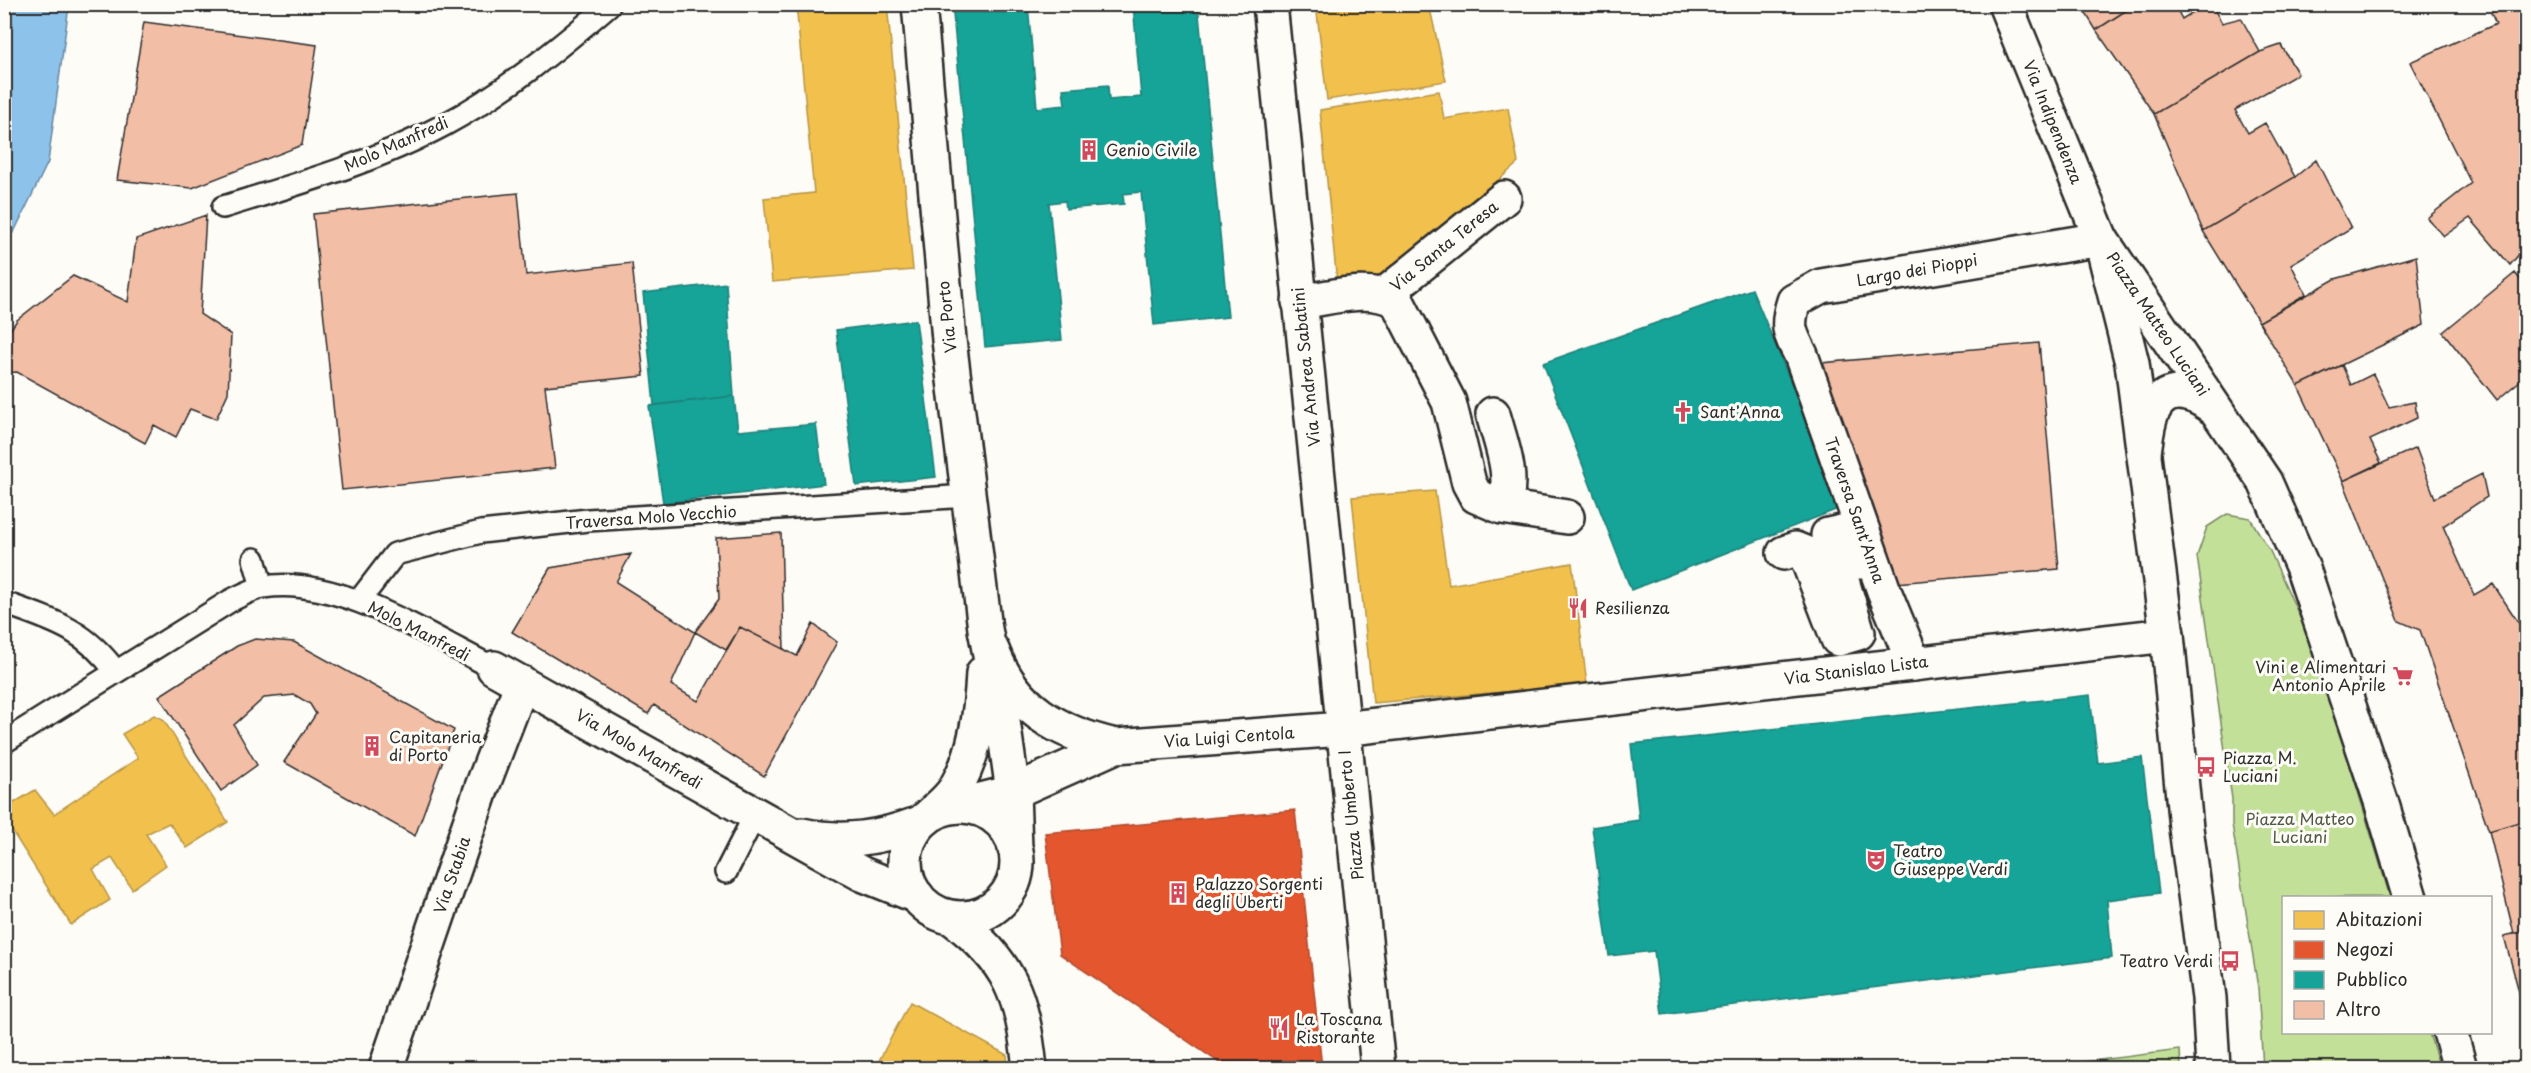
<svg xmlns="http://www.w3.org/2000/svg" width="2531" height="1073" font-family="'Playpen Sans',sans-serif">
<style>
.green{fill:#c2e098;stroke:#768662;stroke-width:1.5}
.water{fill:#8dc3eb;stroke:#66869e;stroke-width:1.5}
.homes{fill:#f2c14e;stroke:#b69444;stroke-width:1.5}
.shops{fill:#e4572e;stroke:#ac4a2d;stroke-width:1.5}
.public{fill:#17a398;stroke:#1d7f77;stroke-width:1.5}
.building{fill:#f3bea6;stroke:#2b2b2b;stroke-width:1.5}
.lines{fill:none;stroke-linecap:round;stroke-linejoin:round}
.lane-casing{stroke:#2b2b2b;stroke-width:26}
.street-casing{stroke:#2b2b2b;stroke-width:38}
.secondary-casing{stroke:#2b2b2b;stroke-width:38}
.primary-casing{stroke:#2b2b2b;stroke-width:38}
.lane{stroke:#fdfcf7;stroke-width:21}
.street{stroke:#fdfcf7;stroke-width:33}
.secondary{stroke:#fdfcf7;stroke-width:33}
.primary{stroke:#fdfcf7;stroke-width:33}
.labels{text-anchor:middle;stroke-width:6;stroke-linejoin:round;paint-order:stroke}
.street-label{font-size:16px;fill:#2b2b2b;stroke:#fdfcf7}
.poi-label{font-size:16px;fill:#2b2b2b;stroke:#fdfcf7;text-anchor:start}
.park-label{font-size:16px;fill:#515846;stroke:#fdfcf7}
</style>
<rect width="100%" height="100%" fill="#fdfcf7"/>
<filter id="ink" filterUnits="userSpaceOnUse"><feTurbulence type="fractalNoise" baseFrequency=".0167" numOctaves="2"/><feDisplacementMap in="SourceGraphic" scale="12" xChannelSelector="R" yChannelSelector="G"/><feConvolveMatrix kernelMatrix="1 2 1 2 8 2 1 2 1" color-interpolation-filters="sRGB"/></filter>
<g filter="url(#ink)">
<path class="green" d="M2227,514L2250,518L2270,551L2316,653L2390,897L2284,898V1032L2429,1033L2440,1068H2263L2258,988L2232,824V799L2197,556L2207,527Z
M2180,1050L2181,1068H2034Z"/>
<path class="water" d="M5,4L69,5L48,162L14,232L5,238Z"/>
<path class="homes" d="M796,4H887L913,270L772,282L764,198L814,193Z
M1316,4H1429L1446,81L1327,100Z
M1439,91L1444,119L1508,108L1518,163L1391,274L1337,283L1320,110Z
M1435,491L1449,585L1572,563L1587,685L1373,703L1352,497Z
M154,715L163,719L228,822L187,848L169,823L146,834L166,865L132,889L112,858L93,869L110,900L71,925L5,820L4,809L35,790L54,814L138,758L122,734Z
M910,1002L1007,1055L1008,1068H875Z"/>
<path class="shops" d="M1295,810L1322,1068H1227L1060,954L1045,833Z"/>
<path class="public" d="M952,4H1028L1037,108L1065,105L1063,89L1108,85L1109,100L1141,97L1133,4H1198L1228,317L1154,325L1141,192L1123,194L1124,204L1066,209L1065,201L1049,203L1062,340L985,347Z
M726,283L734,396L654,405L643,293Z
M1752,289L1843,507L1631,590L1543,363Z
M916,320L936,477L856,486L836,330Z
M734,396L738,431L816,424L824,484L663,503L649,406Z
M2090,695L2098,763L2142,757L2159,893L2107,900L2112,958L1662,1014L1654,951L1609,956L1592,827L1639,820L1631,744Z"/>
<path class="building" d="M2080,4H2136L2096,30Z
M2136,4H2174L2182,19L2206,4H2211L2222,23L2241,18L2260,52L2154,114L2096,30Z
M2505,4H2526V246L2510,265L2470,218L2444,236L2427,218L2471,183L2410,62L2496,24L2491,13Z
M144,22L317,45L302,145L192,188L117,180Z
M2281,45L2298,74L2235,110L2248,133L2265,123L2295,177L2203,231L2154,114L2260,52Z
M2316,160L2351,228L2291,264L2306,294L2259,322L2203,231L2295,177Z
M518,193L526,275L632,263L644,376L545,386L555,468L342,490L313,214Z
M206,215L200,314L231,335L228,393L216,419L190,409L176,437L154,425L145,443L17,372L4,373V339L17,320L73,276L128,302L136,239Z
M2416,256L2424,325L2298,386L2259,322L2335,279Z
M2515,273L2526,287V376L2497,400L2443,332Z
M2039,343L2059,569L1896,583L1821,363Z
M2342,365L2351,385L2373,374L2389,407L2415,402L2417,418L2370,440L2381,463L2343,481L2298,386Z
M2416,448L2435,498L2482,474L2487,497L2443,526L2474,595L2493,584L2526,634V820L2489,831L2420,630L2399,621L2343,481Z
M781,533L784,649L740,627L726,650L695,632L719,599L716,538Z
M631,554L616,582L695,632L671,685L698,701L740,627L797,656L813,624L837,642L764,776L654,705L648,714L512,632L550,568Z
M255,639L294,642L454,730L415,836L284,762L316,714L310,704L295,695L264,698L234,725L257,765L221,791L159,696L237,646Z
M2526,820V931L2514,934L2489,831Z
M2526,931V1018L2504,936Z"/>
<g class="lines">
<g class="lane-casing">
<path id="lane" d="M223,207C298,184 375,162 444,125C504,93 559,48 610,4
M254,559L262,587
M359,601L395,554L481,532L588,520L968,496
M4,603C52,620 85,629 116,672
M4,742L230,601C240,596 252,589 264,587C337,575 429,636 494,668
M726,872L755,815"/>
</g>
<g class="street-casing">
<path id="street" d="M1385,294L1504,198
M1299,302C1330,298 1368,285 1397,301L1449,402L1469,483L1476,496L1502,507L1567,517
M1493,414C1500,441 1517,481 1502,507
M2144,453C2146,439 2147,423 2153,411C2167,381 2198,394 2217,411
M1784,553L1795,549L1805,553L1838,639L1858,633L1828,535L1850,530L1861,562
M1914,664L1884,591L1801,355C1789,332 1786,326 1794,301L1821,286L2101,239L2265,482L2302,566L2381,801L2410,898
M494,668L862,874L917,896
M802,835C845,844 880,838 920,823
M2450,1032L2460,1068
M386,1068L482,787L522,683"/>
</g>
<g class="secondary-casing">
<path id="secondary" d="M1270,4L1378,1068
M992,650C1014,708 1058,733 1116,746L1342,729L2167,635
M957,806L1013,792L1116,746"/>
</g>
<g class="primary-casing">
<path id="primary" d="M919,4L949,340L985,629L1003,721L1013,792L1015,849
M2005,4L2101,239L2132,363L2167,635L2186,828L2209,998L2213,1068
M905 862a56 56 0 1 1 112 0a56 56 0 1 1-112 0Z
M929,816C937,808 949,799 955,789C976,754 981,712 983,673
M951,917C1011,963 1022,995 1030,1068"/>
</g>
<use href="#lane" class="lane"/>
<use href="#street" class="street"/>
<use href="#secondary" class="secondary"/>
<use href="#primary" class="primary"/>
</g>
</g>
<defs>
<g id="building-bare" transform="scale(1.62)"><path d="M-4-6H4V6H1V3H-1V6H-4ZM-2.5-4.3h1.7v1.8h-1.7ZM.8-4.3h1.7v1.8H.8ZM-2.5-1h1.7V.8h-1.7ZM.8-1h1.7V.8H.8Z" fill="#d1495b" stroke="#fdfcf7" stroke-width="2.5" paint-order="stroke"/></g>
<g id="church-bare" transform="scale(1.62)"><path d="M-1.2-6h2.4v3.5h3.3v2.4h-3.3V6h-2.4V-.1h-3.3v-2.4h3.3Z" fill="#d1495b" stroke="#fdfcf7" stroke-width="2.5" paint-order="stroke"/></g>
<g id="restaurant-bare" transform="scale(1.62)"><path d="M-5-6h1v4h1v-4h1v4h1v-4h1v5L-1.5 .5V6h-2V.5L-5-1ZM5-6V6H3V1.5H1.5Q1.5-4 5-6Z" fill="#d1495b" stroke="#fdfcf7" stroke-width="2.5" paint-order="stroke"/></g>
<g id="supermarket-bare" transform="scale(1.62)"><path d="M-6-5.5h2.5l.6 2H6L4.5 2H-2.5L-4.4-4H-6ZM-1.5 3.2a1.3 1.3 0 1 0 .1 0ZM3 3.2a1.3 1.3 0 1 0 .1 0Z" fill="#d1495b" stroke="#fdfcf7" stroke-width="2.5" paint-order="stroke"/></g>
<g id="bus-bare" transform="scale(1.62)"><path d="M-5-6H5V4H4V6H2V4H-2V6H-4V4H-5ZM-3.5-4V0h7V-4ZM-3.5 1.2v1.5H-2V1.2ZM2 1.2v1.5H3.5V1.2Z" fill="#d1495b" stroke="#fdfcf7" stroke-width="2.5" paint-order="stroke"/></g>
<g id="theatre-bare" transform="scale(1.62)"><path d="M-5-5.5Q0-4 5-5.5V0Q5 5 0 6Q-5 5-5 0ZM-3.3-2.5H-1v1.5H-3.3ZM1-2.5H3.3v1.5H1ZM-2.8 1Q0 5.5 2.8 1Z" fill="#d1495b" stroke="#fdfcf7" stroke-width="2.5" paint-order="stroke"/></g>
</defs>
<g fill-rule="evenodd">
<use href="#building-bare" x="1089" y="150"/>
<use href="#church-bare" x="1683" y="412"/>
<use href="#restaurant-bare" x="1578" y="608"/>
<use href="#supermarket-bare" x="2403" y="676"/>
<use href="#building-bare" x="372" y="746"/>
<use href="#bus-bare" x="2206" y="767"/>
<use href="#theatre-bare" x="1876" y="860"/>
<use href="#building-bare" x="1178" y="893"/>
<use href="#bus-bare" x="2230" y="961"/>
<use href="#restaurant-bare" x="1279" y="1028"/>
</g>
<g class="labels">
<g class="street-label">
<text transform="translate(2053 122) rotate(68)" y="6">Via Indipendenza</text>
<text transform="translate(396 144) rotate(-24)" y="6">Molo Manfredi</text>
<text transform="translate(1444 246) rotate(-39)" y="6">Via Santa Teresa</text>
<text transform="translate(1917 270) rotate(-10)" y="6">Largo dei Pioppi</text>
<text transform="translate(947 317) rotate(-96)" y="6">Via Porto</text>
<text transform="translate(2158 324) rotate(56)" y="6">Piazza Matteo Luciani</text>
<text transform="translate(1306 367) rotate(-96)" y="6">Via Andrea Sabatini</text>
<text transform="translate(1855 510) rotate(71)" y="6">Traversa Sant'Anna</text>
<text transform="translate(651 517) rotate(-4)" y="6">Traversa Molo Vecchio</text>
<text transform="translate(419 631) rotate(27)" y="6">Molo Manfredi</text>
<text transform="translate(1856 670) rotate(-7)" y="6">Via Stanislao Lista</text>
<text transform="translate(1229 737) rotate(-4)" y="6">Via Luigi Centola</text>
<text transform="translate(639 749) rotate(30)" y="6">Via Molo Manfredi</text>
<text transform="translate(1351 815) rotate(-96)" y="6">Piazza Umberto I</text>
<text transform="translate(452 875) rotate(-71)" y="6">Via Stabia</text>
</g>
<g class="poi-label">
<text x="1106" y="156">Genio Civile</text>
<text x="1700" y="418">Sant'Anna</text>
<text x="1595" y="614">Resilienza</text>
<text x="2386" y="673" text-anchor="end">Vini e Alimentari<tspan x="2386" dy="18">Antonio Aprile</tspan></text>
<text x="389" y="743">Capitaneria<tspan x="389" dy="18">di Porto</tspan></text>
<text x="2223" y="764">Piazza M.<tspan x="2223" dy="18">Luciani</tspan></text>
<text x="1893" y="857">Teatro<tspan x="1893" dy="18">Giuseppe Verdi</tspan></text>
<text x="1195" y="890">Palazzo Sorgenti<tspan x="1195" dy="18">degli Uberti</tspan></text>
<text x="2213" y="967" text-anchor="end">Teatro Verdi</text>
<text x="1296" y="1025">La Toscana<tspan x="1296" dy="18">Ristorante</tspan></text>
</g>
<g class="park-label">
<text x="2300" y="825">Piazza Matteo<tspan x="2300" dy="18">Luciani</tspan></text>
</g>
</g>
<rect width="2531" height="1073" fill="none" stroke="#fdfcf7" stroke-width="24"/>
<rect x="12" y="12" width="2507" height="1049" fill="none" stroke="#2b2b2b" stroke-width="2" filter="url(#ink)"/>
<rect x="2282" y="896" width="210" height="138" fill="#fdfcf7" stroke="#a9a8a5" stroke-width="1.5"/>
<rect x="2294" y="911" width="30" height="18" fill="#f2c14e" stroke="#a9a8a5" stroke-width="1.5"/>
<text x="2336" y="926" font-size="18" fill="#2b2b2b">Abitazioni</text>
<rect x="2294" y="941" width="30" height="18" fill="#e4572e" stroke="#a9a8a5" stroke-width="1.5"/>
<text x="2336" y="956" font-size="18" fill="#2b2b2b">Negozi</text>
<rect x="2294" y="971" width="30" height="18" fill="#17a398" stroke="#a9a8a5" stroke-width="1.5"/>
<text x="2336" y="986" font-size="18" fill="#2b2b2b">Pubblico</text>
<rect x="2294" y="1001" width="30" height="18" fill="#f3bea6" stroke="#a9a8a5" stroke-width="1.5"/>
<text x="2336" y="1016" font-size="18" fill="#2b2b2b">Altro</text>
</svg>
